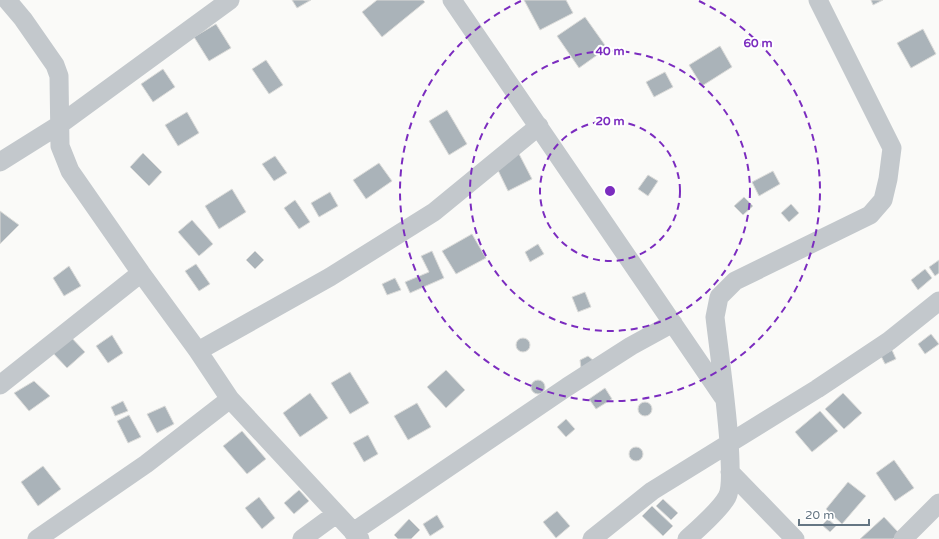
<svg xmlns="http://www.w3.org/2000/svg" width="939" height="539" font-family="'Varela Round',sans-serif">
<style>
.building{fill:#aab3b9;stroke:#dcdcda}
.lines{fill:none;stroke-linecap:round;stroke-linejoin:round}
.street{stroke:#c3c8cc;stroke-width:19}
.ring{fill:none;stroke:#7b2cbf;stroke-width:2;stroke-dasharray:7 5}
.centre{fill:#7b2cbf;stroke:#fff;stroke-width:2}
.ring-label{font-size:12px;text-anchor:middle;font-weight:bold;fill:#7b2cbf;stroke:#fff;stroke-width:4;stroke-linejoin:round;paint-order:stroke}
</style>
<rect width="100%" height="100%" fill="#fafaf8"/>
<path class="building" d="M292,0H311L297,8Z
M377,0H423L425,2L382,37L362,12Z
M524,0H566L573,13L540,30Z
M871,0H883L873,5Z
M585,17L607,48L579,68L557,36Z
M216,24L231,48L209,61L194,37Z
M923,29L936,54L911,68L897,43Z
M720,46L732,67L702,86L689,65Z
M266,60L283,85L269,94L252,69Z
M163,69L175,87L153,102L141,84Z
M665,72L673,87L654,97L646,82Z
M447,110L467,144L449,155L429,121Z
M187,112L199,133L178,146L165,125Z
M518,152L532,179L508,191L495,164Z
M143,153L162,172L149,186L130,167Z
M275,156L287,173L274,181L262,164Z
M379,163L392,181L366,199L353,180Z
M773,171L780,184L759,196L752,182Z
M648,175L658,181L648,196L638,189Z
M232,189L246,212L219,229L205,206Z
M330,192L338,206L319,217L311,203Z
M744,197L753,206L743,215L734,206Z
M295,200L310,222L299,229L284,208Z
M791,204L799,213L789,222L781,213Z
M0,211L19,225L0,244Z
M192,220L213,244L199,256L178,232Z
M472,234L486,258L456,274L442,251Z
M538,244L544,254L530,262L525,252Z
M255,251L264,260L255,269L246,260Z
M432,251L444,278L410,293L405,282L429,272L421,256Z
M939,260V273L935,276L929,267Z
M196,264L210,284L199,291L185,271Z
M69,266L81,286L64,296L53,278Z
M925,269L932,278L918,290L911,280Z
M395,278L401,290L387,295L382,284Z
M585,292L591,307L578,312L572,297Z
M931,334L939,344L925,354L918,344Z
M69,335L85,352L67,368L51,351Z
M112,335L123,353L108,363L96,346Z
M516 345a7 7 0 1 1 14 0a7 7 0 1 1-14 0Z
M892,350L896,359L885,364L881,356Z
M588,356L594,361L581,368L580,360Z
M446,370L465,390L446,408L427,387Z
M350,372L369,403L350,414L331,383Z
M531 387a7 7 0 1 1 14 0a7 7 0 1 1-14 0Z
M34,381L50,396L29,411L14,393Z
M605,388L612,399L596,409L589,399Z
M310,393L328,418L300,437L283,413Z
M843,393L862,413L844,429L825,409Z
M123,401L128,411L115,416L111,407Z
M638 409a7 7 0 1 1 14 0a7 7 0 1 1-14 0Z
M417,403L431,427L408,440L394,416Z
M165,406L174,424L157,433L147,414Z
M820,411L838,431L812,452L795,432Z
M129,415L141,437L128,443L117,421Z
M566,419L575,429L566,437L557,427Z
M242,431L266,459L247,474L223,446Z
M368,435L378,454L364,462L353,443Z
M629 454a7 7 0 1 1 14 0a7 7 0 1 1-14 0Z
M894,460L914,488L895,501L876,473Z
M43,466L61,489L38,506L21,482Z
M848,482L866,496L842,524L826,509Z
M299,490L309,501L294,514L284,503Z
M259,497L275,518L262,529L245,508Z
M663,499L678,513L671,520L656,506Z
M652,506L673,526L663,536L642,516Z
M557,511L570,526L556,538L543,522Z
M437,515L444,527L430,536L423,524Z
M884,517L899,533L893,539H860Z
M409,519L420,530L411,539H398L394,535Z
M828,519L836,526L830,532L822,525Z"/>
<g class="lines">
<path class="street" d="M7,0L23,19L55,65L59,76L60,146L70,171L141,273L198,351L230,399L360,539
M452,0L723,397
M0,162L59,125L230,0
M198,351L330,277L434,212L539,126
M0,385L141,273
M730,472L795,539
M353,532L567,387L631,346L673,323
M37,539L146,464L230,399
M302,539L336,514
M592,539L652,491L817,389L889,341L939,301
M687,539C699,528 720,510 727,497C738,478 718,346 715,317L719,297L735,281L870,215L883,200L888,179L892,148L818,0
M903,539L939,503"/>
</g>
<g class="ring">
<circle cx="610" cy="191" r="70"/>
<circle cx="610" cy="191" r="140"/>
<path d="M699 1A210 210 0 1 1 521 1"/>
</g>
<circle cx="610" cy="191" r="6" class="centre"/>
<g class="ring-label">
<text x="758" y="47">60 m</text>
<text x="610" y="55">40 m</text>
<text x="610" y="125">20 m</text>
</g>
<path d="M799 519v6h70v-6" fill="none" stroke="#657683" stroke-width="2"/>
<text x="805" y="519" font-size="12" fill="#657683" stroke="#ffffff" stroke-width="3" paint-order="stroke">20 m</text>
</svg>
